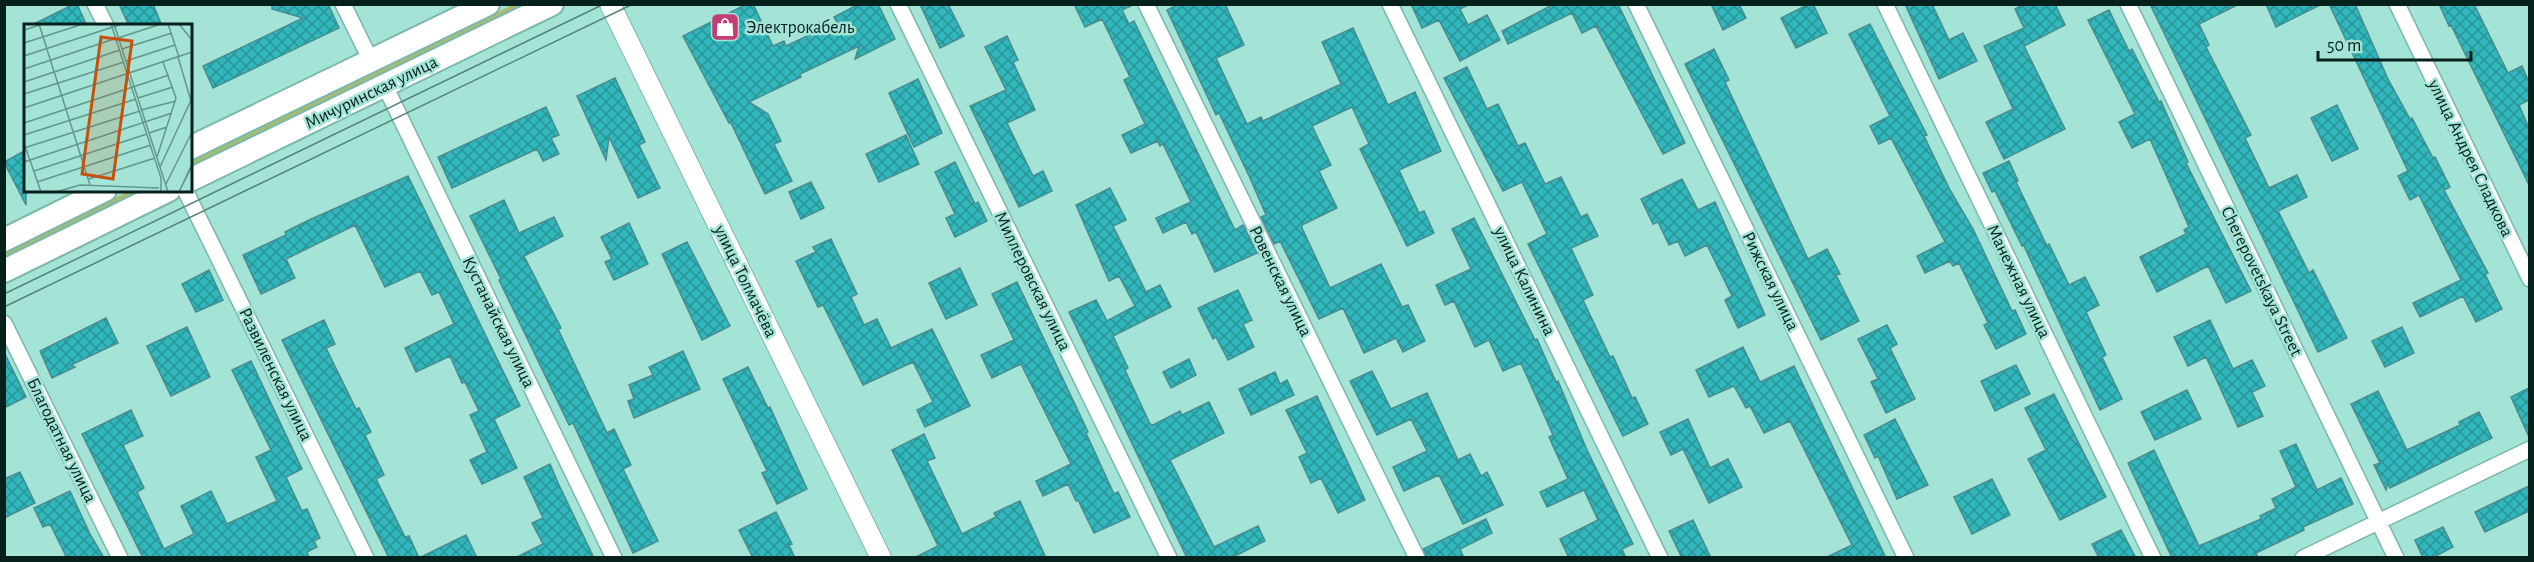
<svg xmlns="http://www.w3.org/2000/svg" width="2534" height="562" font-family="'Alegreya Sans',sans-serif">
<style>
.green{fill:#aabb6f}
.building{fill:url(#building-cross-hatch);stroke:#488c8f;stroke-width:1.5}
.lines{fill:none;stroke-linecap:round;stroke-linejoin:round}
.minor-casing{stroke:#79b8ab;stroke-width:18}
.tertiary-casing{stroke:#79b8ab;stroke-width:22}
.secondary-casing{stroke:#79b8ab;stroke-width:26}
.minor{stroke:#fff;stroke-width:15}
.tertiary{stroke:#fff;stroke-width:20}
.secondary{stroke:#fff;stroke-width:22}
.tram{stroke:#55837a;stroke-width:1.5}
.labels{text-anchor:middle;stroke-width:5;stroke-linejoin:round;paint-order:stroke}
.poi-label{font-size:18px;fill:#06211c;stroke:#a3e4d6;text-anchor:start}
.street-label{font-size:18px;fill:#06211c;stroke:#a3e4d6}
.inset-road{fill:none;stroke:#64968c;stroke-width:1.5}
.view{fill:#c6510e;fill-opacity:0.15;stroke:#c6510e;stroke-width:3}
.inset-edge{fill:none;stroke:#06211c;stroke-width:3}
</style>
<defs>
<pattern id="building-cross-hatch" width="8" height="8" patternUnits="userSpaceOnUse" patternTransform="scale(1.5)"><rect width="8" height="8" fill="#31b6bb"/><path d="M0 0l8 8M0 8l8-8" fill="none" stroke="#289497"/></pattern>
</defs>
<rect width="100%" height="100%" fill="#a3e4d6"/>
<path class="green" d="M512,5H524L191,167V160Z
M129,191H141L5,257V251Z"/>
<path class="building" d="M74,4H77L87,26H30Z
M119,4H153L162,26H129Z
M272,4H328L339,28L213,88L203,66L303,18L272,9Z
M747,4H753L773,46L784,41L786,46L837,22L834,17L859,4H878L895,39L855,59L859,46L800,74L801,77L749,102L768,114L781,141L774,144L792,181L765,194L731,123H729L683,36Z
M920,4H948L964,36L940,48Z
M1074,4H1135L1122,10L1129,24L1134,21L1235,230L1243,225L1257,253L1215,272L1196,232L1192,234L1186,222L1163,233L1156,218L1191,202L1163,144L1160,146L1158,141L1131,153L1122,135L1145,124L1124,80L1130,77L1102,19L1085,27Z
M1179,4H1225L1244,45L1216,58L1247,124L1261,117L1263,121L1341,84L1322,42L1353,28L1388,105L1415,92L1441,151L1399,170L1419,213L1424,211L1434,233L1407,246L1360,149L1369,144L1352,107L1312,126L1331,165L1319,171L1337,208L1302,225V228L1330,288L1381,264L1402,307L1408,305L1425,341L1403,352L1396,338L1364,353L1343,308L1319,319L1280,241L1274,244L1261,217L1266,215L1250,178L1219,113L1216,115L1167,10Z
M1411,4H1470L1460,9L1468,25L1487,15L1500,40L1460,61L1439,20L1422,28Z
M1554,4H1618L1685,143L1663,154L1596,26L1582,33L1572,13L1508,44L1502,31Z
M1711,4H1739L1746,18L1723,30Z
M1809,4H1813L1827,33L1796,48L1781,18Z
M1905,4H1932L1949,40L1963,33L1977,61L1939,79Z
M2024,4H2055L2065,25L2024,46L2065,129L2004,159L1986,122L2013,109L1984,46L2024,28L2015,9Z
M2150,4H2239L2199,24L2209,45L2206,47L2251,135L2245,138L2269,188L2297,175L2307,197L2278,211L2309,273L2313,270L2347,338L2318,352Z
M2266,4H2322L2276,27Z
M2329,4H2355L2388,79L2410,119L2412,118L2433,158L2435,157L2450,187L2444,190L2488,273L2485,274L2502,309L2476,322L2463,296L2420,317L2413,303L2461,280L2419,195L2410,200L2398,176L2408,171Z
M2439,4H2474L2508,73L2522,66L2529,82V100L2519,105L2529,128V185L2451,25L2449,26Z
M2109,10L2129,51L2132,49L2159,102L2161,101L2188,162L2186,163L2251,291L2226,303L2208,266L2157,292L2140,257L2186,234L2184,230L2189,227L2150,139L2132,148L2119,122L2135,114L2088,20Z
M1870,24L1927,135L1924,136L1950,190L1973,229L2012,311L2015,310L2026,334L1996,349L1984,325L1988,323L1959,263L1953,266L1950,261L1925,273L1917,256L1945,242L1891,138L1879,144L1870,126L1890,116L1849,34Z
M1007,36L1018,60L1013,62L1035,110L1007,123L1033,176L1043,171L1052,191L1019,207L970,106L1006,90L985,47Z
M1714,49L1729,80L1725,82L1808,259L1827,249L1840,274L1836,275L1859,321L1821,340L1685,64Z
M1467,67L1487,109L1498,104L1518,146L1525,143L1545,184L1561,177L1581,217L1587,214L1598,236L1571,248L1593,295L1583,300L1610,357L1613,356L1632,398L1635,397L1648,424L1623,436L1528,244L1547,234L1522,182L1503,191L1444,78Z
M615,78L645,142L639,145L660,188L638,198L609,137L606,160L577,96Z
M918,79L942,133L914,147L889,93Z
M2337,105L2358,149L2332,161L2311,118Z
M546,107L559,135L551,138L559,154L543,161L537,149L452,188L438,157Z
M906,135L919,164L879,182L866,154Z
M26,150V205L4,162Z
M2009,161L2018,181L2016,182L2047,246L2049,244L2069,285L2085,277L2099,305L2086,312L2106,355L2102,357L2122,399L2100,410L2024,246H2022L1995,191L1992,192L1983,173Z
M955,162L975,204L978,202L987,221L955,237L946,218L955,214L935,172Z
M408,176L520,406L494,419L517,468L482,484L470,460L487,452L470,415L479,411L465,382L462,383L450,356L416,372L405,348L454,324L439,292L432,295L420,271L385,287L355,225L286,259L295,278L261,294L243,255L286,235L285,232L309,220Z
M1682,179L1698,210L1715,202L1765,315L1738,328L1725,300L1732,296L1707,245L1685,256L1678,241L1669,245L1658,222L1653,224L1641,199Z
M811,182L824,208L801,219L789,192Z
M1110,188L1126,220L1113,226L1146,292L1160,285L1171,307L1113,336L1128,368L1125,370L1150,424L1153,425L1180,411L1182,415L1209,402L1224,433L1170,460L1214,547L1258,526L1265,541L1231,558H1187L1069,312L1096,300L1107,321L1135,306L1119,276L1109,281L1076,205Z
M504,200L519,233L554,217L563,236L524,256L561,328L558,329L607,433L614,429L631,465L623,469L658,541L633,553L573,423L569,425L512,307L499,280L501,279L470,216Z
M1474,218L1535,340L1537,339L1556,382L1558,381L1587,450L1633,544L1622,549L1626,558H1569L1560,539L1598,520L1584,490L1547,507L1540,492L1568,479L1549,437L1553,435L1521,363L1503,371L1489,340L1475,347L1454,301L1445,305L1436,285L1471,269L1452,229Z
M629,223L648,264L614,280L605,262L612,259L601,237Z
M831,239L857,294L851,297L864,325L877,319L891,348L932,329L970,406L925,427L917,410L933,402L913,362L863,385L823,305L818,307L796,261L816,252L813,247Z
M687,242L730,326L702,340L662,254Z
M960,268L977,305L946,319L929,283Z
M209,270L223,300L196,312L182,284Z
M1017,282L1088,432L1086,433L1114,494L1118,492L1130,517L1094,533L1078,500L1076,501L1068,484L1043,496L1036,481L1071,464L1021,364L992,378L981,355L1014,340L992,294Z
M1238,290L1252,320L1243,324L1254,347L1228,360L1216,337L1213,339L1198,308Z
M106,318L118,343L71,365L75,367L52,378L40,351Z
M324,320L335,344L326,348L356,409L359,408L371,432L365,435L384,475L376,479L405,537L409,536L419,558H389L282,340Z
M2210,320L2233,369L2252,360L2265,386L2252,392L2263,416L2238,427L2206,357L2188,366L2174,337Z
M1887,325L1897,344L1890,348L1915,399L1886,413L1871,382L1878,379L1858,339Z
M187,327L210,377L171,396L147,346Z
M2402,327L2414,353L2385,367L2372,341Z
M1743,347L1760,382L1794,366L1886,558H1825L1852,545L1790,421L1764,433L1750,406L1746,408L1734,386L1709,397L1696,370Z
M683,351L700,389L634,418L628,401L634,399L629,385L653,375L649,367Z
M4,352L26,397L4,408Z
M1189,359L1196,375L1171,388L1163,372Z
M251,361L302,469L286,477L302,511L307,509L320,538L314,541L317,547L307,552L309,558H143L82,434L131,410L143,436L123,445L144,488L137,492L164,549L194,534L181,506L211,491L227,524L277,501L256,457L271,450L232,370Z
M2016,365L2030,394L1995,411L1981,381Z
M748,367L768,408L770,407L807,489L777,504L762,473L767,471L723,379Z
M1372,371L1391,409L1427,393L1458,460L1470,454L1481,476L1487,472L1503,505L1463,524L1439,475L1404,491L1393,467L1427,451L1411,419L1377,435L1350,381Z
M1275,372L1280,384L1287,380L1294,395L1251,415L1239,389Z
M2529,388V437L2511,397Z
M2187,390L2201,419L2155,440L2141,412Z
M2378,391L2407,450L2460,425L2459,422L2479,412L2492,438L2390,488L2388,483L2386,490L2374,465L2380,463L2351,404Z
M2054,394L2106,497L2060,520L2028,459L2046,450L2025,408Z
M1317,396L1365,500L1338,513L1321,478L1311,483L1299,457L1307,453L1286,410Z
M1688,419L1710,468L1728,459L1742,487L1709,503L1683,449L1671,455L1660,432Z
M1895,419L1928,485L1897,499L1878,456L1875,458L1864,435Z
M924,434L935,458L927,461L962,534L996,517L994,513L1020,501L1046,558H914L938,546L892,450Z
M2296,444L2317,490L2341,478L2353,504L2303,527L2304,530L2256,553L2258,558H2172L2128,463L2154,450L2199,546L2261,519L2260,516L2276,508L2272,499L2296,487L2280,451Z
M550,464L559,485L594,558H515L543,544L532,523L543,518L524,477Z
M20,472L35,503L4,518V479Z
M1992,479L2010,515L1972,534L1954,497Z
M2529,486V511L2485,532L2475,512Z
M70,491L90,534L104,558H67L50,524L43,527L34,508Z
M776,512L792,544L789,545L795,558H753L739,530Z
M1486,519L1492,533L1460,549L1464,558H1427L1423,549Z
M1693,520L1711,558H1682L1669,531Z
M2443,527L2453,547L2432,558H2423L2415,540Z
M2121,530L2136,558H2099L2092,544Z
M466,535L477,558H419Z"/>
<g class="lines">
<g class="minor-casing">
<path id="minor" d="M95,4L106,26
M343,4L371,61
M898,4L1169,558
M1146,4L1417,558
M1390,4L1660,558
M1636,4L1906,558
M1885,4L2153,558
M2128,4L2396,558
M2397,4L2530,279
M385,86L614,558
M185,190L366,558
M4,323L120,558
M2303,558L2530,449"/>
</g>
<g class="tertiary-casing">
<path id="tertiary" d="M610,4L881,558"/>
</g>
<g class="secondary-casing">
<path id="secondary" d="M190,148L488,4
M190,180L552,4
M4,240L105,190
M4,271L169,190"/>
</g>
<use href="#minor" class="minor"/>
<use href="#tertiary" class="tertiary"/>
<use href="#secondary" class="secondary"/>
<path class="tram" d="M4,294L604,4
M4,307L633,4"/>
</g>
<defs>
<g id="shop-square" transform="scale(1.5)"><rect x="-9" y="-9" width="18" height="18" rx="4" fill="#c63c75" stroke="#a3e4d6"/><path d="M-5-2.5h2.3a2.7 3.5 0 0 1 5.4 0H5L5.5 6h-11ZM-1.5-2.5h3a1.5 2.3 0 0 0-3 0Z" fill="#fff"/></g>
</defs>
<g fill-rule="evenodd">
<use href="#shop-square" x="725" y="27"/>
</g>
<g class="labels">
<g class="poi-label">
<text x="746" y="33">Электрокабель</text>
</g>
<g class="street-label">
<text transform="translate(371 92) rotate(-26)" y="6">Мичуринская улица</text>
<text transform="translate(2471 158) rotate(64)" y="6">улица Андрея Сладкова</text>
<text transform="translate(746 281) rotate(64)" y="6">улица Толмачёва</text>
<text transform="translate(1033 281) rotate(64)" y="6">Миллеровская улица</text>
<text transform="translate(1281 281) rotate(64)" y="6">Ровенская улица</text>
<text transform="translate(1525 281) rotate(64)" y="6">улица Калинина</text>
<text transform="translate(1771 281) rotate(64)" y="6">Рижская улица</text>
<text transform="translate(2019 281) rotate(64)" y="6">Манежная улица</text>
<text transform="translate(2262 281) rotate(64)" y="6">Cherepovetskaya Street</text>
<text transform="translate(499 322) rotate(64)" y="6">Кустанайская улица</text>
<text transform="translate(276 374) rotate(64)" y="6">Развиленская улица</text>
<text transform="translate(62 440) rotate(64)" y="6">Благодатная улица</text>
</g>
</g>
<g transform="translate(24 24)">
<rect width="168" height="168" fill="#a3e4d6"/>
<path class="inset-road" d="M15,0L66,161M87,0L137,154V168M90,0L144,168M144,0L155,33M155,0L168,16M0,6L19,0M94,14L137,0M0,19L59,0M98,25L148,9M0,32L98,0M154,33L167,77M102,37L151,21M0,45L93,14M0,58L96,26M0,70L100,38M114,74L149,63M0,84L168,28M117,86L152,77M0,99L145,51M125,109L143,103M0,111L112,75M0,119L17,168M0,124L116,87M133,133L152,74L139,38M0,138L148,89M136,143L168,74M10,147L123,110M65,155L131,134M13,158L127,121M142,160L168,108M32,168L56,161L135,164M155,168L168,140M155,168L168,142"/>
<path class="view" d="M77,13L108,17L89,155L58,150Z"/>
<rect width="168" height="168" class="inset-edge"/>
</g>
<rect width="2534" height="562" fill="none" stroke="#06211c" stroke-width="12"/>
<path d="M2318 51v9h153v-9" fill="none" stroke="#06211c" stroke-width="3"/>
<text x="2327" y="51" font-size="18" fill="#06211c" stroke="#a3e4d6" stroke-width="4.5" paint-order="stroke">50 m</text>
</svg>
